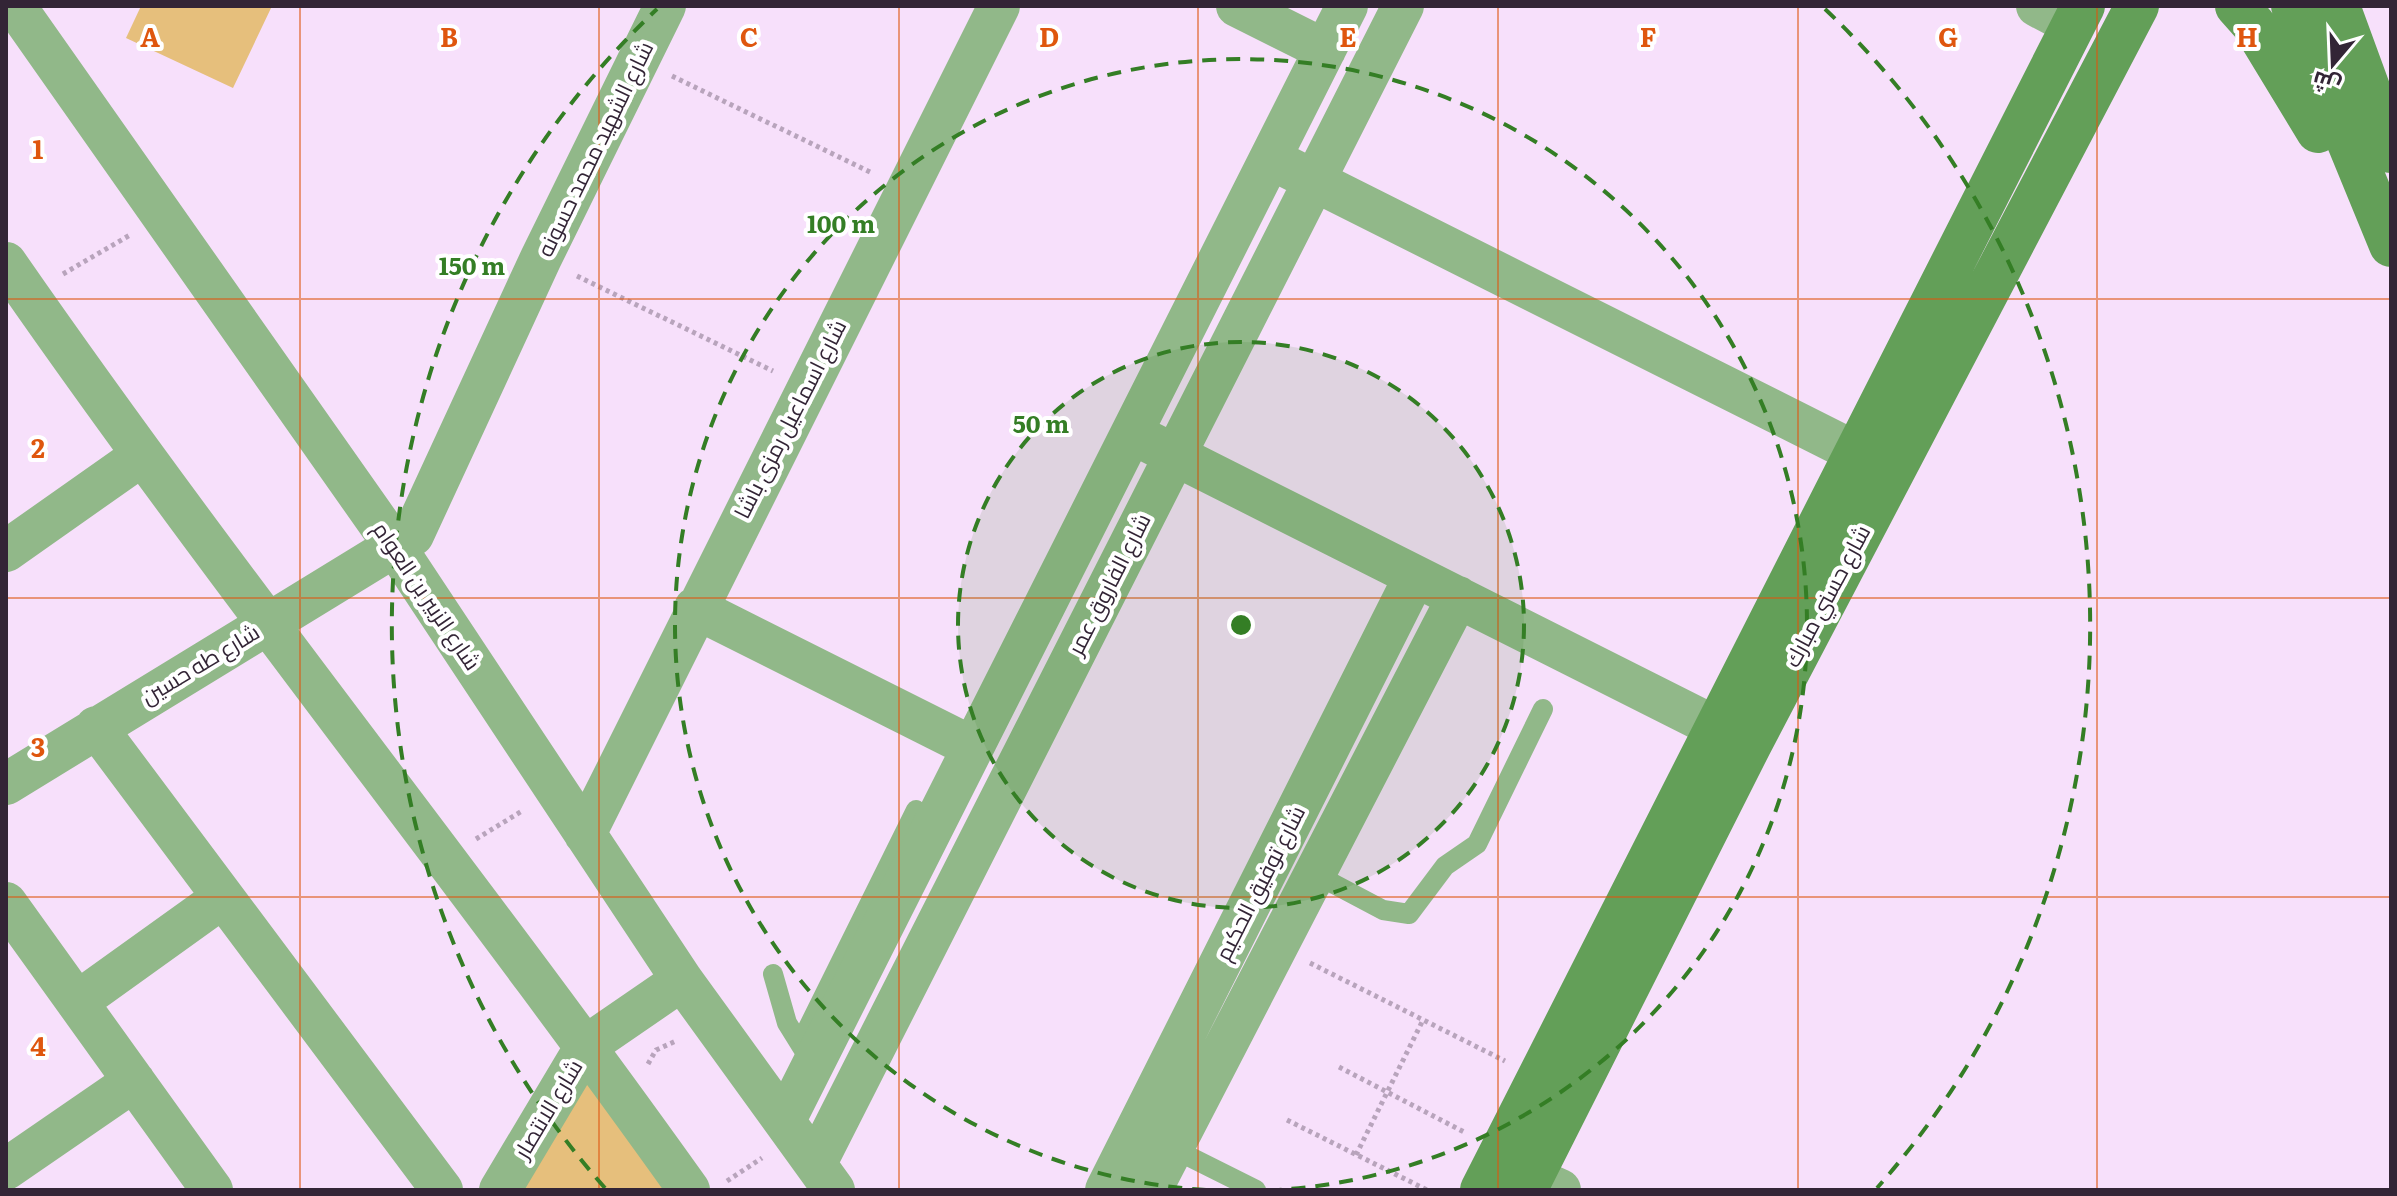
<svg xmlns="http://www.w3.org/2000/svg" width="2397" height="1196" font-family="Literata,Cairo,serif">
<style>
.green{fill:#e6bf7c}
.lines{fill:none;stroke-linecap:round;stroke-linejoin:round}
.path{stroke:#b8a4bc;stroke-width:5;stroke-dasharray:4 4;stroke-linecap:butt}
.lane{stroke:#91b889;stroke-width:20}
.street{stroke:#91b889;stroke-width:42}
.secondary{stroke:#639f58;stroke-width:44}
.grid{fill:none;stroke:#df560e;stroke-width:2;stroke-opacity:0.55}
.ring{fill:none;stroke:#347e25;stroke-width:4;stroke-dasharray:14 10}
.labels{text-anchor:middle;stroke-width:8;stroke-linejoin:round;paint-order:stroke}
.street-label{font-size:22px;fill:#332536;stroke:#fff}
.grid-label{font-size:26px;text-anchor:middle;font-weight:bold;fill:#df560e;stroke:#fff;stroke-width:8;stroke-linejoin:round;paint-order:stroke}
.centre{fill:#347e25;stroke:#fff;stroke-width:4}
.ring-label{font-size:24px;text-anchor:middle;font-weight:bold;fill:#347e25;stroke:#fff;stroke-width:8;stroke-linejoin:round;paint-order:stroke}
</style>
<rect width="100%" height="100%" fill="#f7e0fb"/>
<path class="green" d="M141,6H272L233,88L126,38Z
M587,1057L681,1190H508Z"/>
<g class="lines">
<path class="path" d="M672,76L872,173
M63,274L130,235
M577,276L773,371
M476,839L522,811
M1310,963L1505,1061
M648,1064L656,1050L676,1041
M1339,1067L1466,1133
M1287,1120L1427,1190
M1356,1155L1423,1020
M727,1181L762,1158"/>
<path class="lane" d="M1315,874L1383,910L1409,914L1445,866L1477,844L1543,709
M773,974L787,1023L805,1052
M803,1038L916,810
M1172,1148L1256,1190"/>
<path class="street" d="M15,6L394,545L682,980L834,1190
M1237,6L1325,50
M2037,6L2073,25
M1289,168L1855,452
M6,263C225,579 466,877 689,1190
M1151,443L1749,744
M6,551L141,456
M695,608L972,747
M96,727L442,1190
M6,784L413,535L541,258L665,6
M585,834L999,6
M6,903L212,1190
M77,1002L222,898
M786,1118L1347,6
M816,1163L1403,6
M6,1169L134,1081
M1531,1177L1560,1190
M500,1190L586,1046L682,980
M1106,1190L1415,576
M1151,1190L1458,597"/>
<path class="secondary" d="M2237,6L2253,24L2318,131
M2293,6L2391,245
M2338,6L2391,151
M1482,1190L2083,6
M1525,1190L1750,744L2137,6"/>
</g>
<path class="grid" d="M300,6V1190M599,6V1190M899,6V1190M1198,6V1190M1498,6V1190M1798,6V1190M2097,6V1190M6,299H2391M6,598H2391M6,897H2391"/>
<circle cx="1241" cy="625" r="283" fill="#347e25" fill-opacity=".12"/>
<g class="ring">
<circle cx="1241" cy="625" r="283"/>
<path d="M1206 1190A566 566 0 1 1 1276 1190"/>
<path d="M605 1188A849 849 0 0 1 657 9M1825 9A849 849 0 0 1 1877 1188"/>
</g>
<g class="labels">
<g class="street-label">
<text transform="translate(595 149) rotate(-64)" y="8">شارع الشهيد محمد حسونه</text>
<text transform="translate(790 419) rotate(-63)" y="8">شارع اسماعيل رمزى باشا</text>
<text transform="translate(1109 584) rotate(-63)" y="8">شارع الفاروق عمر</text>
<text transform="translate(427 596) rotate(56)" y="8">شارع الزبير بن العوام</text>
<text transform="translate(1827 596) rotate(-62)" y="8">شارع حسني مبارك</text>
<text transform="translate(200 664) rotate(-31)" y="8">شارع طه حسين</text>
<text transform="translate(1260 883) rotate(-63)" y="8">شارع توفيق الحكيم</text>
<text transform="translate(548 1109) rotate(-59)" y="8">شارع الانتصار</text>
</g>
</g>
<g class="grid-label">
<text x="150" y="47">A</text>
<text x="449" y="47">B</text>
<text x="749" y="47">C</text>
<text x="1049" y="47">D</text>
<text x="1348" y="47">E</text>
<text x="1648" y="47">F</text>
<text x="1948" y="47">G</text>
<text x="2247" y="47">H</text>
<text x="38" y="159">1</text>
<text x="38" y="458">2</text>
<text x="38" y="757">3</text>
<text x="38" y="1056">4</text>
</g>
<circle cx="1241" cy="625" r="12" class="centre"/>
<g class="ring-label">
<text x="841" y="233">100 m</text>
<text x="472" y="275">150 m</text>
<text x="1041" y="433">50 m</text>
</g>
<rect width="2397" height="1196" fill="none" stroke="#332536" stroke-width="16"/>
<g transform="translate(2333 64) rotate(199)" stroke="#ffffff" stroke-width="6" paint-order="stroke">
<path d="M0-6L14 30L0 20L-14 30Z" fill="#332536"/>
<text y="-12" font-size="22" font-weight="bold" text-anchor="middle" fill="#332536">ش</text>
</g>
</svg>
